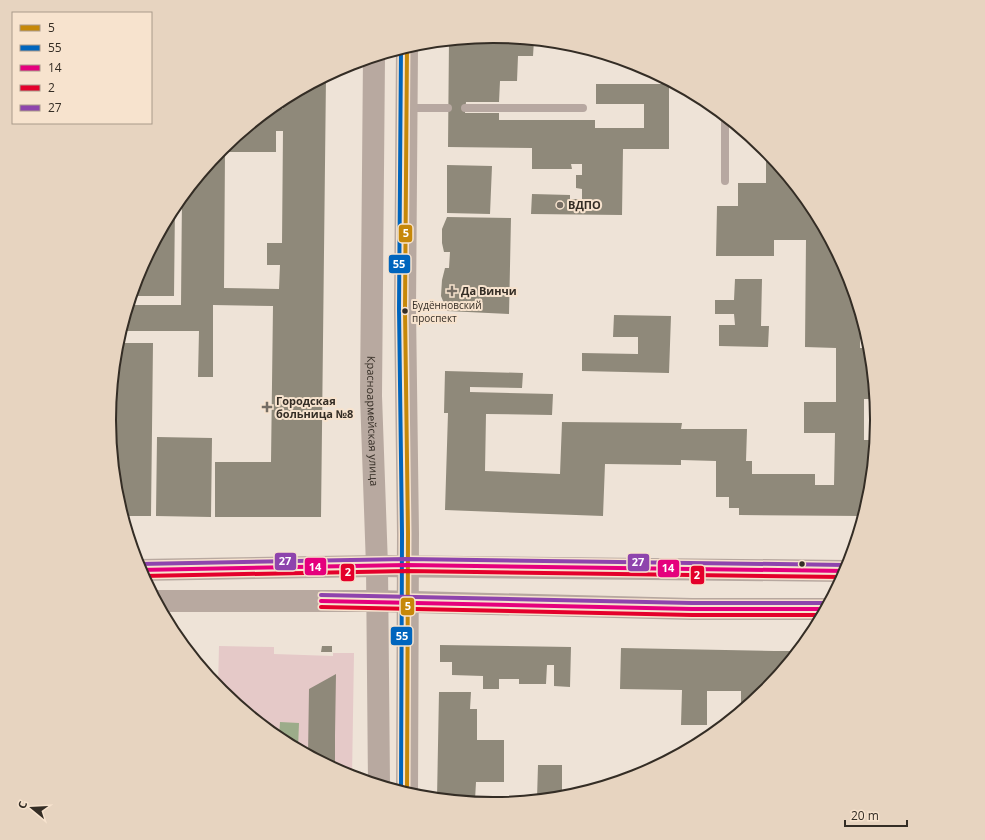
<svg xmlns="http://www.w3.org/2000/svg" width="985" height="840" font-family="'Open Sans',sans-serif">
<style>
.green{fill:#e5c9c8}
.water{fill:#9cac8a}
.building{fill:#8f897a;fill-rule:evenodd}
.lines{fill:none;stroke-linecap:round;stroke-linejoin:round}
.lane{stroke:#b7a8a1;stroke-width:8}
.secondary{stroke:#b6a79f;stroke-width:22}
.primary{stroke:#b8a9a0;stroke-width:22}
.bus-1-casing{stroke:#f7e3ce;stroke-width:7}
.bus-2-casing{stroke:#f7e3ce;stroke-width:7}
.bus-3-casing{stroke:#f7e3ce;stroke-width:7}
.bus-4-casing{stroke:#f7e3ce;stroke-width:7}
.bus-5-casing{stroke:#f7e3ce;stroke-width:7}
.bus-1{stroke:#c68809;stroke-width:4}
.bus-2{stroke:#0065bd;stroke-width:4}
.bus-3{stroke:#e5007d;stroke-width:4}
.bus-4{stroke:#e4002b;stroke-width:4}
.bus-5{stroke:#8e44ad;stroke-width:4}
.poi-dot{fill:#756d63;stroke:#f7e3ce;stroke-width:1.5}
.bus-dot{fill:#342d25;stroke:#f7e3ce;stroke-width:1.5}
.labels{text-anchor:middle;stroke-width:4;stroke-linejoin:round;paint-order:stroke}
.bus-label{font-size:10px;fill:#342d25;stroke:#f7e3ce;text-anchor:start}
.poi-label{font-size:11px;font-weight:bold;fill:#342d25;stroke:#f7e3ce;text-anchor:start}
.street-label{font-size:11px;fill:#342d25;stroke:#f7e3ce}
.rim{fill:none;stroke:#342d25;stroke-width:2}
.line-badge{stroke:#f7e3ce;stroke-width:1.5}
.badge-label{font-size:11px;text-anchor:middle;font-weight:bold;fill:#fff}
</style>
<rect width="100%" height="100%" fill="#eee3d7"/>
<path class="green" d="M219,646L274,647V654L333,656V653H354L352,777L345,775L279,739L221,691L218,687Z"/>
<path class="water" d="M280,722L299,723L298,749L279,739Z"/>
<path class="building" d="M493,36L534,40L533,56H518L517,81H500L499,102H466L465,113H499V120H595V128H644V104H596V84H669V149H623L622,215L531,214L532,194L570,195V199H582V189L576,188V175H582V164H571L572,169H532V148L448,147L449,40Z
M326,76L321,517H215V462H271L273,306L213,305V377H198L199,331H120L128,305H181L182,195L221,148L270,109H283V104H275L279,101ZM276,131H283L282,243H267V265H280L279,289L224,288L225,152H276Z
M766,151L812,207L847,273L860,314V348H869L872,379V399H864V440H873L872,461L870,486H867V502L863,516L739,515V508H729V497H716V461L681,460V465L605,464L603,516L445,510L448,413H444L445,371L523,373L522,388L470,387V392L553,394L552,415L486,414L485,471L560,474L562,422L682,423L681,429H747L746,461H752V474H815V485H834L835,433H804V402H836V348L805,347L806,240H774V256H716L717,206H738V183H766Z
M447,165L492,166L490,214L447,213Z
M175,204L174,296H131L138,273Z
M447,217L511,218L509,314L447,311L441,296L442,280L445,268H449L450,252H444L442,243V229Z
M735,279H762L761,326H769L768,347L719,346V325H735L734,314H715V300H734Z
M614,315L671,316L669,373L582,371V353L638,354V337H613Z
M117,343H153L151,516H122L116,495L109,420Z
M157,437L212,438L211,517L156,516Z
M440,645L571,647L570,687L554,686V665H547L546,684H519V679H499V689H483V676L452,675V662H440Z
M322,646H332V652H321Z
M621,648L774,651H797L764,692L741,711V691H707V725H681L682,690L620,689Z
M336,674L335,735V769L308,755L309,689Z
M439,692H471L470,709H477V740H504V782H476L475,800L437,799Z
M538,765H562V797L537,799Z"/>
<g class="lines">
<path class="lane" d="M408,108H448
M465,108H583
M725,181V117"/>
<path class="secondary" d="M377,566L845,571
M376,601L692,609H825"/>
<g class="primary">
<path d="M407,47L405,309L408,534L407,794"/>
<path id="s1" d="M374,57L371,396L377,566L379,785"/>
<path d="M139,570L377,566"/>
<path d="M156,601H376"/>
</g>
<g class="bus-1-casing">
<path id="bus-1" d="M407,47L405,309L408,534L407,793"/>
</g>
<g class="bus-2-casing">
<path id="bus-2" d="M401,48L399,309L402,534L401,792"/>
</g>
<g class="bus-3-casing">
<path id="bus-3" d="M139,570L407,565L845,571
M321,601L692,609H825"/>
</g>
<g class="bus-4-casing">
<path id="bus-4" d="M143,576L407,571L842,577
M321,607L692,615H822"/>
</g>
<g class="bus-5-casing">
<path id="bus-5" d="M139,564L407,559L845,565
M321,595L692,603H825"/>
</g>
<use href="#bus-1" class="bus-1"/>
<use href="#bus-2" class="bus-2"/>
<use href="#bus-3" class="bus-3"/>
<use href="#bus-4" class="bus-4"/>
<use href="#bus-5" class="bus-5"/>
</g>
<g class="poi-dot">
<circle cx="560" cy="205" r="4"/>
<path d="M450 285h4v4h4v4h-4v4h-4v-4h-4v-4h4z"/>
<path d="M265 401h4v4h4v4h-4v4h-4v-4h-4v-4h4z"/>
</g>
<g class="bus-dot">
<circle cx="405" cy="311" r="3.5"/>
<circle cx="802" cy="564" r="3.5"/>
</g>
<g class="labels">
<g class="bus-label">
<text x="412" y="309">Будённовский<tspan x="412" dy="13">проспект</tspan></text>
</g>
<g class="poi-label">
<text x="568" y="209">ВДПО</text>
<text x="461" y="295">Да Винчи</text>
<text x="276" y="405">Городская<tspan x="276" dy="13">больница №8</tspan></text>
</g>
<g class="street-label">
<text dy="4" stroke="none"><textPath href="#s1" startOffset="364">Красноармейская улица</textPath></text>
</g>
</g>
<path d="M0 0H985V840H0ZM116 420a377 377 0 1 1 754 0a377 377 0 1 1-754 0Z" fill="#e7d4c0" fill-rule="evenodd"/>
<path class="rim" d="M116 420a377 377 0 1 1 754 0a377 377 0 1 1-754 0Z"/>
<g class="line-badge">
<rect x="398" y="224" width="15" height="19" rx="4" fill="#c68809"/>
<rect x="388" y="254" width="23" height="20" rx="4" fill="#0065bd"/>
<rect x="274" y="552" width="23" height="19" rx="4" fill="#8e44ad"/>
<rect x="627" y="553" width="23" height="19" rx="4" fill="#8e44ad"/>
<rect x="304" y="557" width="23" height="19" rx="4" fill="#e5007d"/>
<rect x="657" y="559" width="23" height="19" rx="4" fill="#e5007d"/>
<rect x="340" y="563" width="15" height="19" rx="4" fill="#e4002b"/>
<rect x="690" y="565" width="15" height="20" rx="4" fill="#e4002b"/>
<rect x="400" y="597" width="15" height="19" rx="4" fill="#c68809"/>
<rect x="390" y="626" width="23" height="20" rx="4" fill="#0065bd"/>
</g>
<g class="badge-label">
<text x="406" y="237">5</text>
<text x="399" y="268">55</text>
<text x="285" y="565">27</text>
<text x="638" y="566">27</text>
<text x="315" y="571">14</text>
<text x="668" y="572">14</text>
<text x="348" y="576">2</text>
<text x="697" y="579">2</text>
<text x="408" y="610">5</text>
<text x="402" y="640">55</text>
</g>
<rect x="12" y="12" width="140" height="112" fill="#f7e3ce" stroke="#a99a8a"/>
<rect x="20" y="25" width="20" height="6" fill="#c68809" stroke="#a99a8a"/>
<text x="48" y="32" font-size="12" fill="#342d25">5</text>
<rect x="20" y="45" width="20" height="6" fill="#0065bd" stroke="#a99a8a"/>
<text x="48" y="52" font-size="12" fill="#342d25">55</text>
<rect x="20" y="65" width="20" height="6" fill="#e5007d" stroke="#a99a8a"/>
<text x="48" y="72" font-size="12" fill="#342d25">14</text>
<rect x="20" y="85" width="20" height="6" fill="#e4002b" stroke="#a99a8a"/>
<text x="48" y="92" font-size="12" fill="#342d25">2</text>
<rect x="20" y="105" width="20" height="6" fill="#8e44ad" stroke="#a99a8a"/>
<text x="48" y="112" font-size="12" fill="#342d25">27</text>
<g transform="translate(32 808) rotate(288)" stroke="#f7e3ce" stroke-width="3" paint-order="stroke">
<path d="M0-3L7 15L0 10L-7 15Z" fill="#342d25"/>
<text y="-6" font-size="11" font-weight="bold" text-anchor="middle" fill="#342d25">С</text>
</g>
<path d="M845 820v6h62v-6" fill="none" stroke="#342d25" stroke-width="2"/>
<text x="851" y="820" font-size="12" fill="#342d25" stroke="#f7e3ce" stroke-width="3" paint-order="stroke">20 m</text>
</svg>
